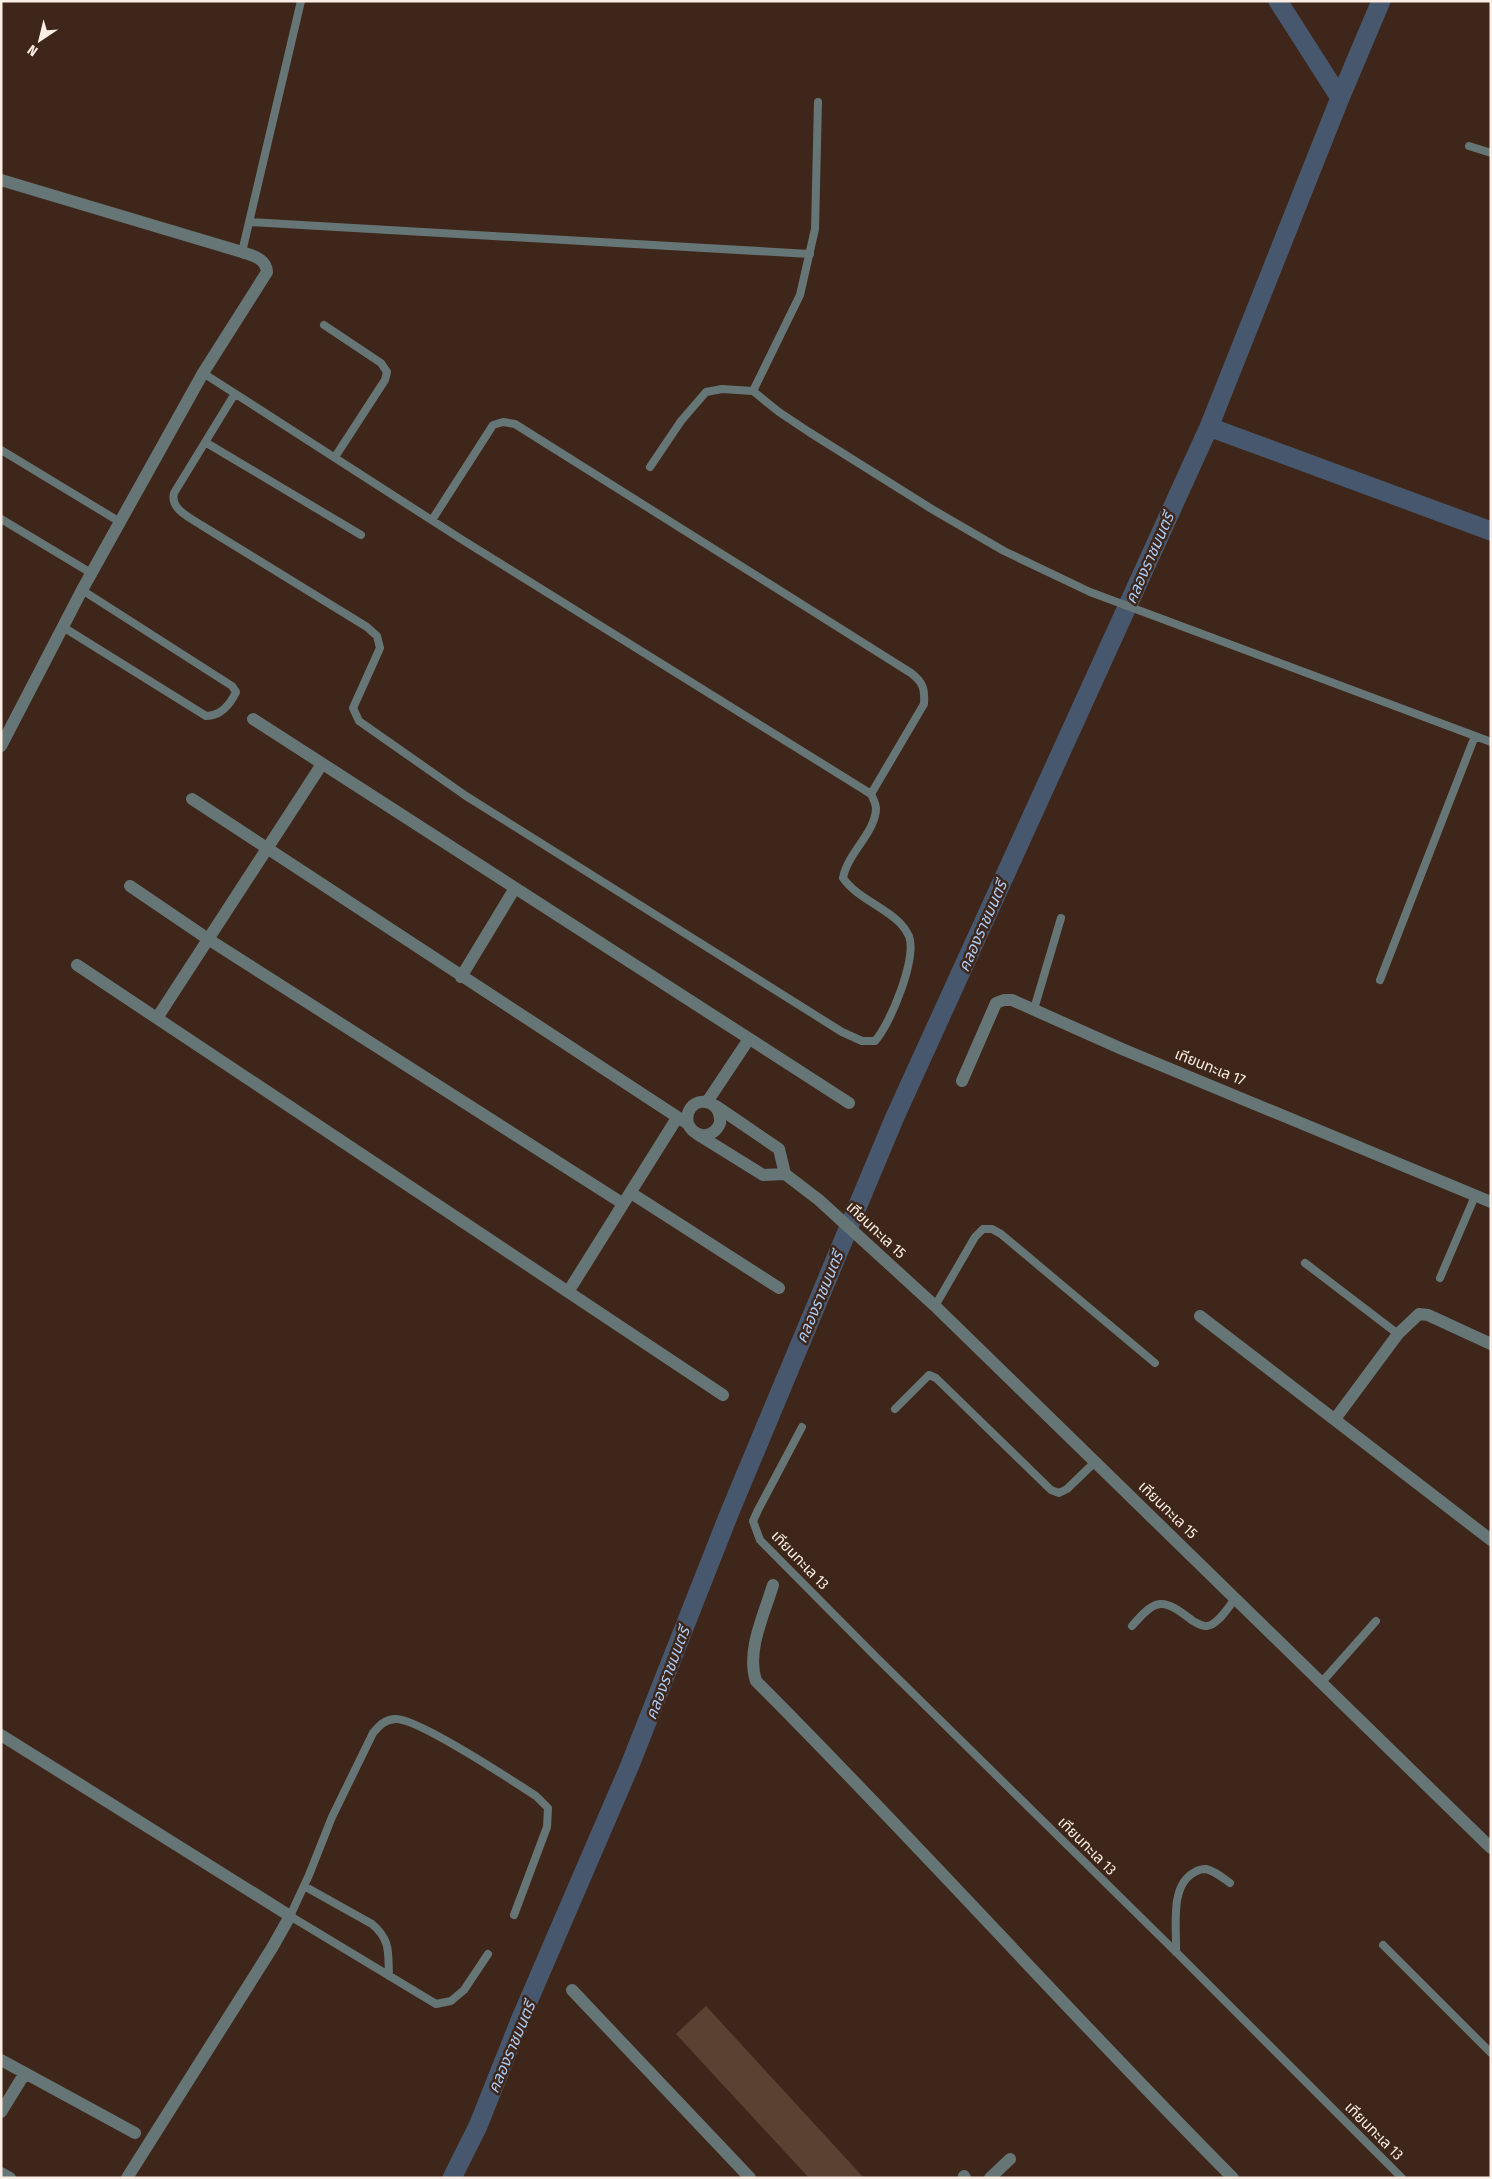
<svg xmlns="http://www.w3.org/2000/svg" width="1492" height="2179" font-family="'Fira Sans Condensed','Noto Sans Thai',sans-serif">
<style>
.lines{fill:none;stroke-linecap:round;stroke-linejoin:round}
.canal{stroke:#47586e;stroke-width:19}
.building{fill:#5a4233}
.lane{stroke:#667676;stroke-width:8}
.street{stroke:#667676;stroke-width:12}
.labels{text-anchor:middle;stroke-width:5;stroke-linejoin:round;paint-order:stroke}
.street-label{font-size:15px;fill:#feefe6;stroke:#3e271a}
.water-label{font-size:16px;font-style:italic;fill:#aaccf7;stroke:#3e271a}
</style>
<rect width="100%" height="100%" fill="#3e271a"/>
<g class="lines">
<path class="canal" d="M1278,1L1340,98L1209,427L1491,531
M1340,98L1381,1
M452,2178L478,2126L521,2018L630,1765L729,1514L894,1119L1209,427"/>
</g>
<path class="building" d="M706,2006L864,2178H809L676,2034Z"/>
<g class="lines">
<path class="lane" d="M818,102L815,229L800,295L753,391L779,412L809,432L930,508L1004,551L1090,592L1491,742
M1469,146L1491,153
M249,222L810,254
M242,252L301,1
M324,325L381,363L387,372L385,380L335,457
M203,373L461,539L871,794L924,704C925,689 923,682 911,673L515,424L503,422L493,425L432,520
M234,395L174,493C170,509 189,517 201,525L367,627L377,636L380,648L353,708L359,721L466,796L842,1032L862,1041H875C891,1023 917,958 909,936C907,932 903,926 900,923C883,906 857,898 843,878C847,854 875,833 876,809C876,804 873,798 871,794
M205,442L361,535
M1,450L120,522
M650,467L681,421L706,392L722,389L753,391
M1,519L91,573
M63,627L206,716C220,716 230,705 236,692L232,686L82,590
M1380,980L1475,736
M1034,1009L1061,918
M1305,1263L1398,1334
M1440,1278L1475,1196
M935,1306L975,1237L983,1229H992L1001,1234L1155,1363
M895,1409L929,1375L936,1378L1051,1490L1059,1493L1067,1489L1095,1462
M802,1427L758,1510L753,1521L760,1540L877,1658L1176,1952L1402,2178
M1132,1626C1157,1597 1163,1598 1193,1621C1197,1623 1202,1627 1207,1626C1218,1625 1228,1607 1235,1599
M1321,1683L1376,1621
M304,1886L372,1924C391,1940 388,1953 389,1976
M1383,1945L1491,2053
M1176,1952C1177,1928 1169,1885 1195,1872C1198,1870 1202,1869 1206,1869C1215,1871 1223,1878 1230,1883
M488,1954L464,1990L451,2001L436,2004L290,1916L309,1875L332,1817L373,1733C380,1725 384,1720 395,1719C416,1717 513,1781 536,1796L548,1808L547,1827L514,1915"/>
<path class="street" d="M1,180L242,252C253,256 266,258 267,272L203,373L82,590L1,746
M253,719L849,1103
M192,799L688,1124C696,1140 714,1138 720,1123C722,1093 682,1096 688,1124
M130,886L208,939L622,1203
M77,965L723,1395
M461,977L515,888
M157,1018L322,764
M962,1081L996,1003L1004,1000H1012L1122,1049L1491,1202
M707,1102L749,1039
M716,1106L779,1149L785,1174
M697,1134L763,1175L785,1174L819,1200L935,1306L1491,1848
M631,1193L779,1288
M568,1292L677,1118
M1200,1316L1491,1540
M1335,1419L1398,1334L1419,1314L1428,1315L1491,1344
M773,1585C764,1615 746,1651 756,1681C918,1843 1071,2015 1233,2178
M1,1735L290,1916L272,1948L127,2178
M572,1990L750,2178
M1,2060L135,2133
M1,2112L25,2073
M1,2173L10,2178
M964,2176L965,2178
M990,2178L1010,2159"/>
</g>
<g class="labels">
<g class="street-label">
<text transform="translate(1210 1067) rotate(22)" y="5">เทียนทะเล 17</text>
<text transform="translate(876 1230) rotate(43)" y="5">เทียนทะเล 15</text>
<text transform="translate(1168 1510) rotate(44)" y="5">เทียนทะเล 15</text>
<text transform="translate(800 1560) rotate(46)" y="5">เทียนทะเล 13</text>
<text transform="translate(1087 1846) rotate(45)" y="5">เทียนทะเล 13</text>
<text transform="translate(1374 2131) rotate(45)" y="5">เทียนทะเล 13</text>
</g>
<g class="water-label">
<text transform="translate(1149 558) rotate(-66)" y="6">คลองราชมนตรี</text>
<text transform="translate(982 926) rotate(-66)" y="6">คลองราชมนตรี</text>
<text transform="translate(819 1297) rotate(-67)" y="6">คลองราชมนตรี</text>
<text transform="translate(667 1673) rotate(-69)" y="6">คลองราชมนตรี</text>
<text transform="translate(511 2047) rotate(-67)" y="6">คลองราชมนตรี</text>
</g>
</g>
<rect width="1492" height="2179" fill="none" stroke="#feefe6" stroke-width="5"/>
<g transform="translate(40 40) rotate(215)" stroke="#3e271a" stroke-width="4" paint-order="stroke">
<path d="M0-4L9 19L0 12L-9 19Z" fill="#feefe6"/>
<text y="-8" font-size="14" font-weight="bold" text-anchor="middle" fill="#feefe6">N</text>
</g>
</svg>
